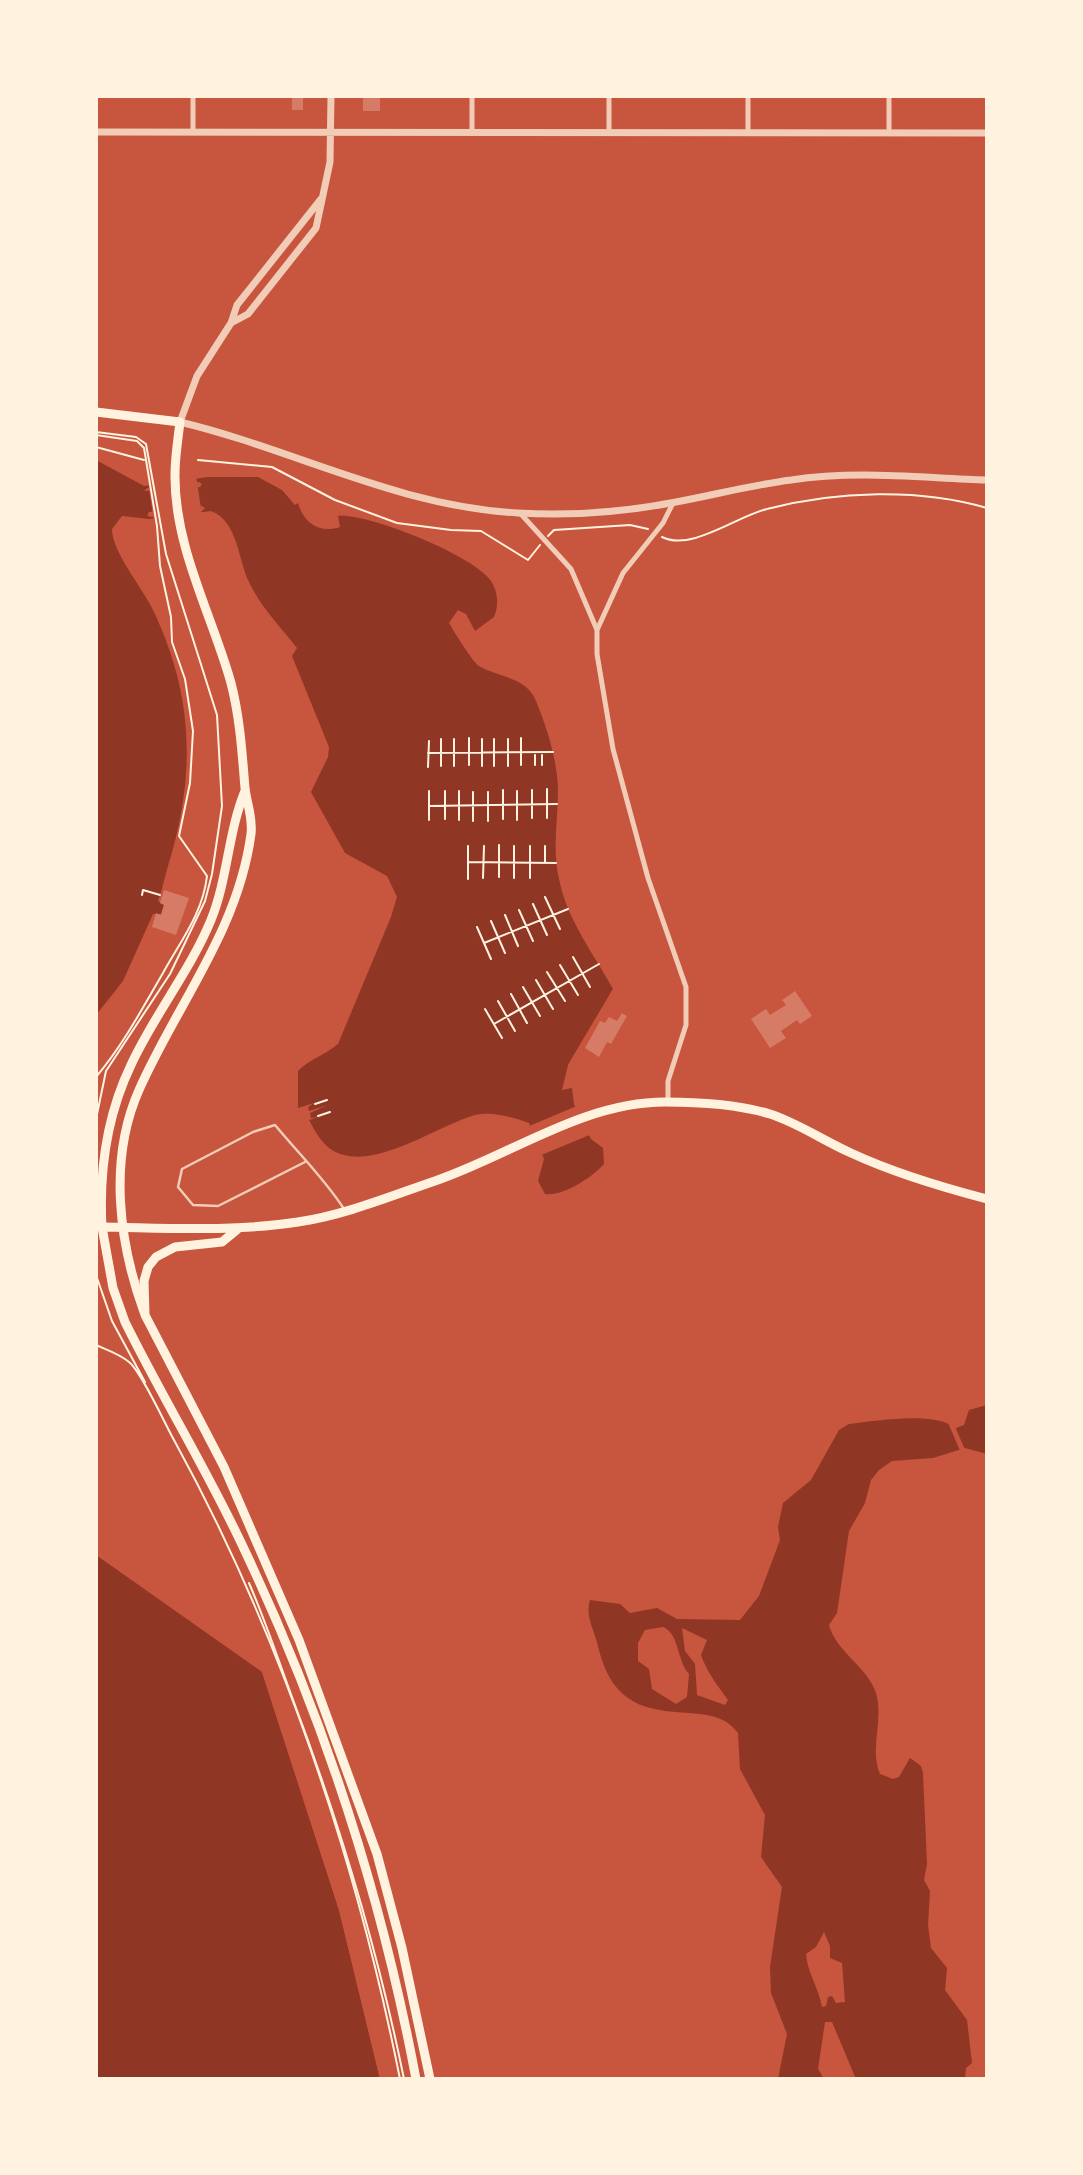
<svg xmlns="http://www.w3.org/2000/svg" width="1083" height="2175" font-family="Manrope,sans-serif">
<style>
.water{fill:#8f3625;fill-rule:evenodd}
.pier{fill:#c8553d}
.building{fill:#d67c66}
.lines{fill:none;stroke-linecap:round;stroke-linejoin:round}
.path{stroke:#fff3e0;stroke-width:2}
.service{stroke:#f1ccb7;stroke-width:2.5}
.minor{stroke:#f1ccb7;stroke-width:5}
.tertiary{stroke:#f1ccb7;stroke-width:7}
.primary{stroke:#fff3e0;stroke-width:9}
.trunk{stroke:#fff3e0;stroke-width:9}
</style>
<rect width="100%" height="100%" fill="#c8553d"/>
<path class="water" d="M96,460L144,486L208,477H258L282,490L295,505L298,503C303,522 319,534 340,527L338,516C368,513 473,555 491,581C498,592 499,605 494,617L475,631L466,614L458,610L449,623C453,630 474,664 479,666C499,678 526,676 536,701C547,728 557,759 558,789C558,820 552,849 559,879C567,920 594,954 613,989L568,1065L562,1090L572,1088L574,1104L591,1139L603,1148L604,1164C593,1177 562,1197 545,1194L538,1181L544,1159L529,1123C513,1117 492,1111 475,1115C436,1126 371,1174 332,1150C322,1144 315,1131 309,1120L319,1117L311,1118L310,1113L328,1105L309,1111L308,1107L314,1103L298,1108V1071C310,1059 325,1055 338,1044L391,917L397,897L387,876L345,853L311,792L328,757L329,747L292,656L297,648C280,626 260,606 249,582C238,560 238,521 211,511L149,519L122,516L112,529C112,552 142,587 153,610C194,696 196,775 168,866C164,879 163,888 158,901L164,905L161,914H153L123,981L96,1015ZM199,482L202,484L200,487L144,491L147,488ZM202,506L205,508L202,511L150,517L147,515L149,512Z
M987,1405V1454L965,1448L933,1458L892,1461L879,1470L871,1480L865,1503L849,1531L837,1613L829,1625C836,1652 868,1667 876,1693C884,1720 869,1749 880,1774L893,1779L899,1777L910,1758L921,1766L923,1773L927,1864L924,1880L930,1891L928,1925L931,1948L947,1968L945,1990L967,2020L972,2063L966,2068L965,2079H856L832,2022H825L818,2069L824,2079H778L787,2034L771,1993L770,1967L782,1887L761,1857L765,1815L740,1769L738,1733C708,1689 621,1747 598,1646C594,1629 585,1617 590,1600L620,1604L630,1613L657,1608L677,1619L740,1620L759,1596L780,1540L778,1527L783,1503L811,1480L839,1430L849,1424C878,1421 932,1411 956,1428L964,1425L969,1410ZM663,1627C680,1634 676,1659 689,1674L687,1697L676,1704L652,1689L649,1669L638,1661V1643L645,1630ZM682,1628L707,1640L701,1655C707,1672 717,1685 728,1700L725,1705L697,1695L695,1664L685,1651ZM824,1932L830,1946V1958L842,1963L845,2002L836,2003L832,1996L828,1997L826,2006L822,2007C819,1988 807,1972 806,1954L816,1947Z
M96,1555L262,1672L339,1910L380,2079H96Z"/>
<path class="pier" d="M196,475L202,515L154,522L148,482Z
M139,950L126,980L96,1019L123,981Z
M613,989L616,991L571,1067L568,1065Z
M579,1105L592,1134L539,1156L527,1127Z
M946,1418L953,1422L966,1452L961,1453Z
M265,1671L342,1909L383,2079H380L339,1910L262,1672Z"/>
<path class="building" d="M292,96H303V110H292Z
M363,96H380V111H363Z
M164,890L189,898L176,935L152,927L156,913L161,915L164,905L160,903Z
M795,991L812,1016L800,1024L797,1020L781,1031L786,1038L770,1048L751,1019L766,1009L770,1015L786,1005L782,1000Z
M622,1013L627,1016L611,1044L607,1042L599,1057L585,1048L600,1021L605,1023L609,1017L617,1021Z"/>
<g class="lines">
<path class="path" d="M96,432L136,437L146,444L166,554L217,715L222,806L212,874L205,901L170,974L106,1071L96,1119
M96,435L137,441L144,448L157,526L160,566L171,617L172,642L185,679L193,731L190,783L179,836L207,876C203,913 180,942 163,973C142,1009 123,1045 96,1077
M96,447L144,460
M198,460L272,467L335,500L397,523L451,530L481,531L528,560L540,545
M548,536L554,530L630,525L648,529
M662,537C691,552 737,516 767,509C836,491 919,488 987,508
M428,753L553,752
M469,765V738
M521,765V738
M535,765V755
M542,765V755
M441,766V739
M454,766V739
M482,766V739
M494,766V739
M508,766V739
M428,767L429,741
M429,791V820
M445,791V819
M429,806L557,804
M532,818V790
M547,818V789
M503,819V790
M459,820V791
M517,820V791
M473,821V792
M488,821V792
M499,845V877
M514,846V878
M530,846V878
M545,846V862
M468,862L556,863
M483,878L484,846
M468,879V846
M142,895L143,890L160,895
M545,897L560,929
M533,904L547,935
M519,910L533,941
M505,915L518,946
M491,921L505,953
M477,927L491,959
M484,943L568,909
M573,957L590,987
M560,965L578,995
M547,972L565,1001
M536,980L553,1009
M523,987L540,1016
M511,994L527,1023
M498,1001L515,1031
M485,1009L502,1038
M494,1024L599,964
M315,1104L327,1100
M318,1116L330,1112
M96,1275L112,1321L145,1382
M96,1345C107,1350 120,1354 129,1362C141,1371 165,1424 174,1440C282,1637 356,1859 400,2079
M249,1583C265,1620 278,1659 292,1697C340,1824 377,1946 404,2079"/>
<path class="service" d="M305,1162L218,1206L193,1205L178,1187L182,1169L253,1132L275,1125C299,1154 324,1178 344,1209"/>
<path class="minor" d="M193,96V132
M472,96V132
M609,96V132
M748,96V133
M889,133V96
M520,513L571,569L597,630V654L613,749L648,878L686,987V1025L668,1081V1102
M597,630L623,573L663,523L673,503"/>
<path class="tertiary" d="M96,132L987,133
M321,199L237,305L231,323L197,376L180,422C296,450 396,506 518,513C569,516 625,512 676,502C714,495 752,485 791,480C857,470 921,478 987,480
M231,323L248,314L316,228L330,162L331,96"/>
<path class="primary" d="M96,412L180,422C178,439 175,457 175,474C174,547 212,615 231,683C240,718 242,752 245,788C247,805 253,817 251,834C238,931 177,1004 139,1090C108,1160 119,1243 144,1312
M102,1227C99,1170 106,1117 131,1065C154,1015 190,971 211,920C228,878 228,832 245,791"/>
<path class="trunk" d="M239,1228L222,1242L175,1247L156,1257L148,1267L144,1281L145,1315L224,1467L299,1640L377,1854L402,1948L430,2079
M416,2079C382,1898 324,1718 245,1551C209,1473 163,1399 125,1322L113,1288L102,1227C168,1228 233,1232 298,1222C345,1215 391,1196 435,1181C511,1155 583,1102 665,1102C699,1102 737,1104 770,1114C798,1123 824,1141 851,1153C894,1173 941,1187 987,1199"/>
</g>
<rect width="1083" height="2175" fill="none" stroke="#fff3e0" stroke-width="196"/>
</svg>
